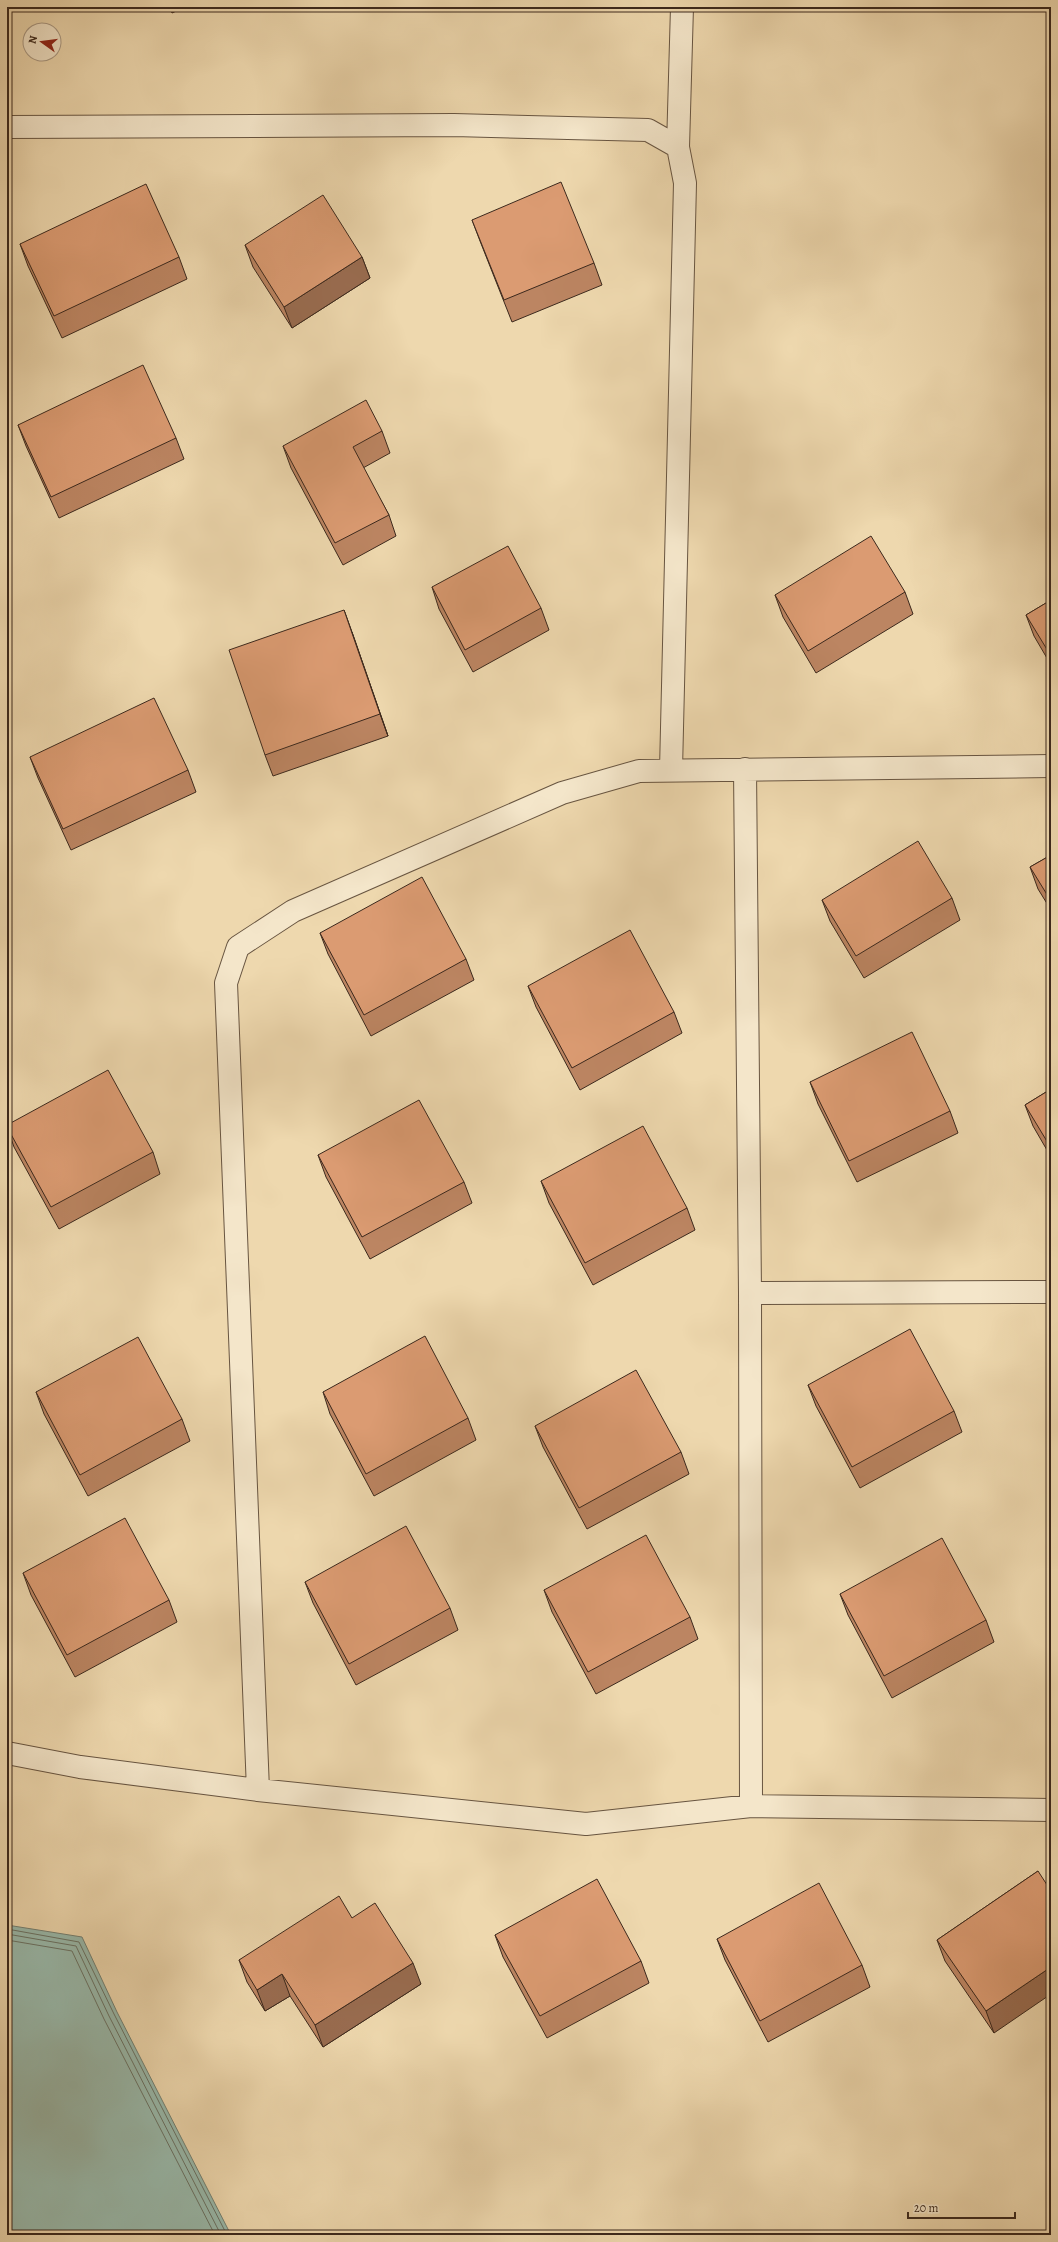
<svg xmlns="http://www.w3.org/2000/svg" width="1058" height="2242" font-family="Alegreya,serif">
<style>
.water{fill:#99baac;stroke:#748073}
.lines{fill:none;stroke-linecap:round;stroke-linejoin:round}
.shore{stroke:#6a7264;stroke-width:1}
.street-casing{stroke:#685541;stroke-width:24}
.street{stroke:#f4e6ca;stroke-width:22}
.wall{fill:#bc8562;stroke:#3c291d}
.shaded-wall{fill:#996c50;stroke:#3c291d}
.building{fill:#db9b72;stroke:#3c291d}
</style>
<rect width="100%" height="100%" fill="#eed8ae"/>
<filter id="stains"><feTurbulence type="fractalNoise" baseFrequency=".005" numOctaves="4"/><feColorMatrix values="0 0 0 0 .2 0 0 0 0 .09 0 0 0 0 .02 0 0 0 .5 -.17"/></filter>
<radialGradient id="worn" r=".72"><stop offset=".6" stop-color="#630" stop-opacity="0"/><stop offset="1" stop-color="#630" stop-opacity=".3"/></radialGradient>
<path class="water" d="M7,1925L82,1937L117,2012L231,2235H7Z"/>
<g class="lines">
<path class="shore" d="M7,1929L79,1942L114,2014L227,2235
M7,1934L76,1946L109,2016L221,2235
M7,1940L72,1951L104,2019L215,2235"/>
<g class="street-casing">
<path id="street" d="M7,127L454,125L648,130L678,147
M745,769L750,1293L751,1806
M671,770L685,183L678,147L682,7
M750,1293L1051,1292
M7,1753L80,1767L258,1790L586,1824L751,1806L1051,1810
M258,1790L226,983L238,947L293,911L562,793L639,771L1051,766"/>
</g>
<use href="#street" class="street"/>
</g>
<path class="wall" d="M169,7H185L172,13Z
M472,220L594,263L602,285L512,322L480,241Z
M20,244L179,257L187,279L62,338L28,266Z
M245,245L362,257L370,278L292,328L253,267Z
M18,425L176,438L184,459L59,518L26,446Z
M382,431L390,453L363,468L389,515L396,536L343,565L291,468L283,446Z
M432,587L541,608L549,630L473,672L439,609Z
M905,592L913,614L816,673L783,617L775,595Z
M1051,600V665L1034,636L1026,615Z
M352,632L388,736L273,776L265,755Z
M30,757L188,770L196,792L71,850L38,778Z
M1051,855V910L1038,889L1030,867Z
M952,898L960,920L864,978L830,921L822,900Z
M320,933L466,959L474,980L371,1036L328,954Z
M528,986L674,1012L682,1033L580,1090L536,1007Z
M810,1082L950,1111L958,1133L857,1182L818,1104Z
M1051,1089V1157L1033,1126L1025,1105Z
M7,1125L153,1152L160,1174L59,1229L14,1147L7,1127Z
M318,1155L464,1182L472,1203L370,1259L326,1177Z
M541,1181L687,1208L695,1230L593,1285L549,1203Z
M808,1385L954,1411L962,1432L860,1488L816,1406Z
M36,1392L182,1419L190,1441L88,1496L44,1414Z
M323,1392L468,1418L476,1440L374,1496L330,1414Z
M535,1426L681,1452L689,1474L587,1529L543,1447Z
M23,1573L169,1600L177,1622L75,1677L31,1595Z
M305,1582L450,1608L458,1630L356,1685L313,1603Z
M544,1590L690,1617L698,1639L596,1694L552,1612Z
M840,1594L986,1620L994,1642L892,1698L848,1615Z
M1038,1871L994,2033L945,1961L937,1940Z
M352,1918L421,1984L323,2047L290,1996L265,2011L247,1982L239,1960Z
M495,1935L641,1961L649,1983L547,2038L503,1957Z
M717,1939L862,1965L870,1987L768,2042L725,1960Z"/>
<path class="shaded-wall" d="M362,257L370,278L292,328L284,307Z
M344,610L352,632L388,736L380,714Z
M413,1963L421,1984L323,2047L315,2025Z
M1051,1967V1994L994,2033L986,2011Z
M282,1974L290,1996L265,2011L257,1990Z"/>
<path class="building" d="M561,182L594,263L504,300L472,220Z
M146,184L179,257L54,316L20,244Z
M323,195L362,257L284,307L245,245Z
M143,365L176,438L51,497L18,425Z
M366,400L382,431L353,447L389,515L335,543L283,446Z
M871,536L905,592L808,651L775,595Z
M508,546L541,608L465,650L432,587Z
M1051,600V656L1026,615Z
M344,610L380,714L265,755L229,650Z
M154,698L188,770L63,829L30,757Z
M918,841L952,898L856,956L822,900Z
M1051,855V901L1030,867Z
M422,877L466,959L364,1015L320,933Z
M630,930L674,1012L572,1068L528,986Z
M912,1032L950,1111L849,1161L810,1082Z
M108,1070L153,1152L51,1207L7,1127V1125Z
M1051,1089V1148L1025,1105Z
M419,1100L464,1182L362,1237L318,1155Z
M643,1126L687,1208L585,1263L541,1181Z
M910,1329L954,1411L852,1467L808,1385Z
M425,1336L468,1418L366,1474L323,1392Z
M138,1337L182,1419L80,1475L36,1392Z
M636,1370L681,1452L579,1508L535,1426Z
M125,1518L169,1600L67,1655L23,1573Z
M406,1526L450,1608L349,1664L305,1582Z
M646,1535L690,1617L588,1672L544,1590Z
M942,1538L986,1620L884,1676L840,1594Z
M1038,1871L1051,1891V1967L986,2011L937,1940Z
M597,1879L641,1961L540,2016L495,1935Z
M819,1883L862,1965L760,2021L717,1939Z
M339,1896L352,1918L375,1903L413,1963L315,2025L282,1974L257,1990L239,1960Z"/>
<rect width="1058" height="2242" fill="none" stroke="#eed8ae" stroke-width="24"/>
<rect x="8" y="8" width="1042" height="2226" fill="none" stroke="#3c291d" stroke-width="2"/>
<rect x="12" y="12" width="1034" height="2218" fill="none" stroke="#3c291d"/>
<g transform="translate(42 42) rotate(284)"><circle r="19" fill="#f4e6ca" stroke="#aa9a85"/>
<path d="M0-3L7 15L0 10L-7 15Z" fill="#8f2418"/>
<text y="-6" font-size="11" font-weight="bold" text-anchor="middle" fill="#3c291d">N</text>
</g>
<path d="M908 2212v6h107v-6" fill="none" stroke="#3c291d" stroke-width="2"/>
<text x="914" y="2212" font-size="12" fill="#3c291d" stroke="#f4e6ca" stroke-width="3" paint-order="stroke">20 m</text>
<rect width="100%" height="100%" filter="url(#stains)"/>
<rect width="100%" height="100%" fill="url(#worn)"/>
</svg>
